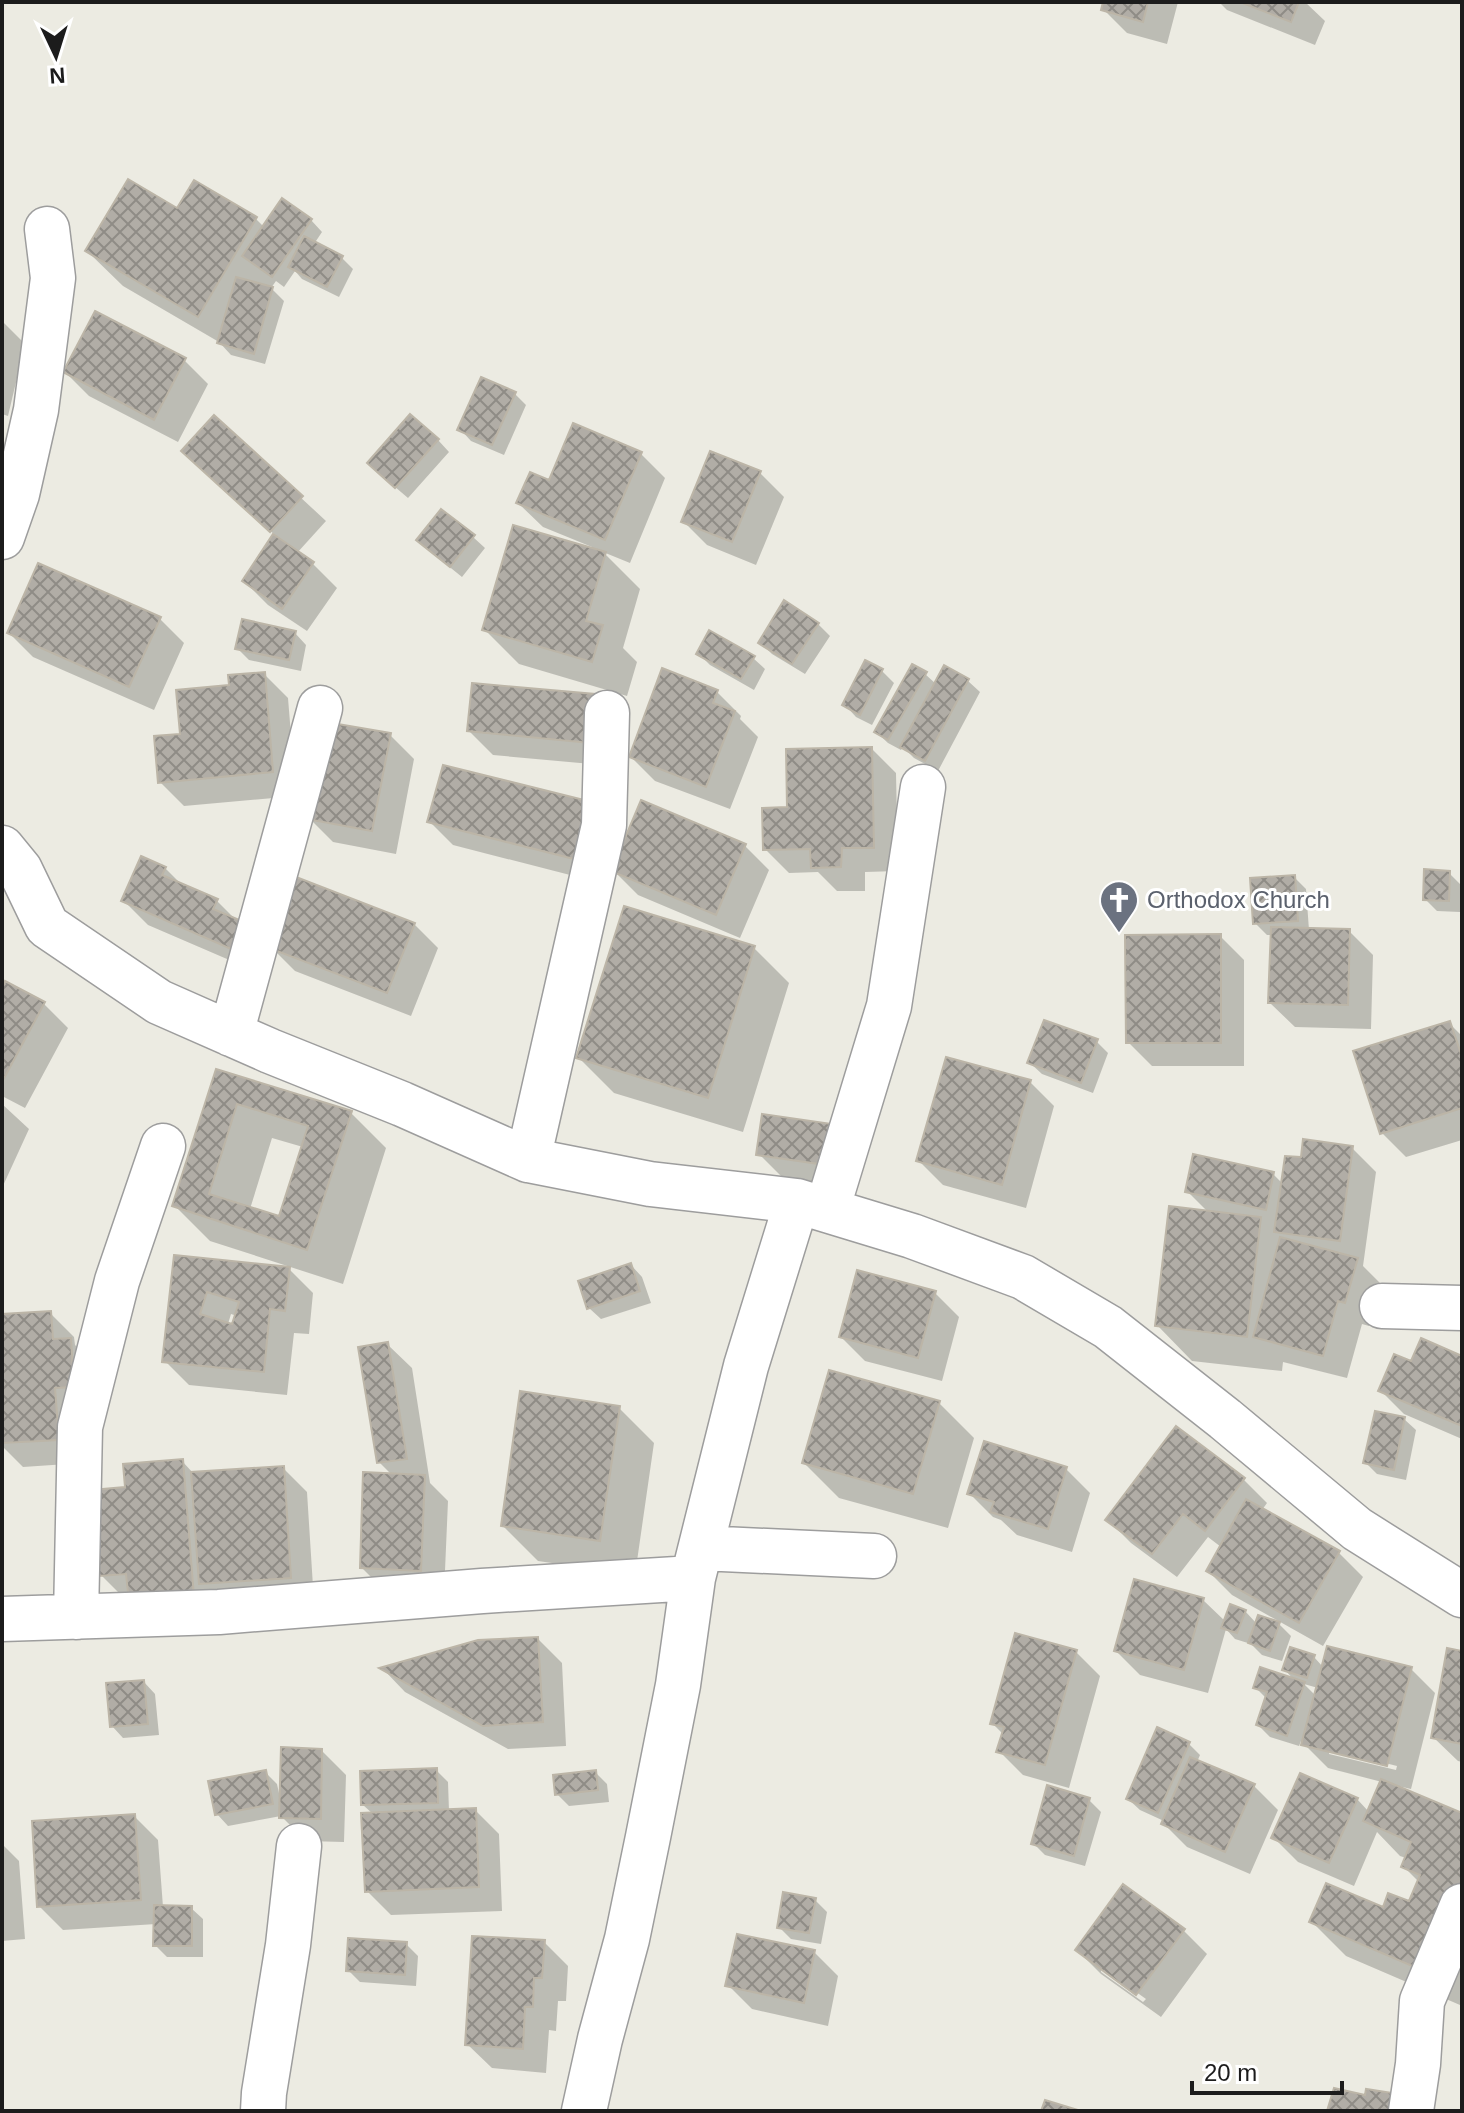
<svg xmlns="http://www.w3.org/2000/svg" width="1464" height="2113" font-family="Arial,sans-serif">
<style>
.shadow{fill:#0003;fill-rule:evenodd}
.building{fill:url(#building-cross-hatch);stroke:#bcb5a7;stroke-width:2;fill-rule:evenodd}
.lines{fill:none;stroke-linecap:round;stroke-linejoin:round}
.minor-casing{stroke:#9d9d9d;stroke-width:47}
.minor{stroke:#fff;stroke-width:44}
.labels{text-anchor:middle;stroke-width:6;stroke-linejoin:round;paint-order:stroke}
.worship-label{font-size:24px;fill:#5b616d;stroke:#fff;text-anchor:start}
</style>
<defs>
<pattern id="building-cross-hatch" width="8" height="8" patternUnits="userSpaceOnUse" patternTransform="scale(2)"><rect width="8" height="8" fill="#b1ada6"/><path d="M0 0l8 8M0 8l8-8" fill="none" stroke="#8f8c86"/></pattern>
</defs>
<rect width="100%" height="100%" fill="#ecebe2"/>
<path class="shadow" d="M1105,2H1178L1167,44L1127,33L1103,9Z
M1219,2H1305L1325,21L1315,45L1227,10Z
M194,182L256,219L264,227L311,220L322,232L314,244L342,258L353,269L339,297L302,279L295,271L284,287L276,281L271,288L284,301L265,364L231,355L219,342L123,286L87,251L177,211Z
M2,321L25,344L8,416L2,414Z
M184,360L208,384L178,442L89,396L65,372Z
M515,394L526,405L504,455L471,441L460,429Z
M214,417L326,521L297,553L313,564L337,588L307,631L268,605L244,581L275,535L208,475Z
M438,440L449,452L408,498L381,475Z
M641,454L665,478L630,563L603,552L640,589L623,648L637,662L627,696L519,664L484,629L591,550L592,547L543,527L518,503L550,483Z
M760,473L784,497L756,565L707,545L683,521Z
M473,537L485,548L462,577L431,552Z
M160,619L184,643L154,710L33,657L9,633Z
M818,624L830,636L805,674L772,654L760,642Z
M295,633L306,645L301,671L249,660L237,648Z
M698,653L753,658L765,669L754,690L710,665Z
M866,663L882,671L894,683L872,725L856,717L845,705Z
M264,674L288,698L296,796L184,806L160,782L182,736Z
M925,674L936,684L968,681L980,692L938,771L914,758L903,747L901,750L888,743L876,732Z
M717,692L741,716L740,719L758,737L730,809L655,781L631,757Z
M594,696L613,766L493,755L469,731Z
M390,735L414,759L396,854L333,842L309,818Z
M872,749L896,773L898,871L865,872V891H837L818,872L789,873L765,849L789,809Z
M595,805L605,884L453,845L429,821Z
M745,846L769,870L740,938L638,895L613,870Z
M165,868L183,886L217,901L237,921L414,924L438,948L411,1016L295,971L273,949L262,974L148,925L124,901Z
M1449,873L1461,885L1460,912L1437,911L1425,899Z
M1294,877L1306,889L1309,930L1349,931L1373,955L1371,1029L1295,1027L1270,1003L1272,935H1267L1255,923Z
M1220,936L1244,960V1066H1152L1128,1042Z
M754,948L789,983L743,1132L614,1093L579,1058Z
M2,992L44,1004L68,1028L25,1108L2,1096Z
M1450,1024L1462,1036V1140L1406,1157L1382,1133Z
M1096,1041L1108,1053L1093,1093L1042,1074L1030,1063Z
M218,1071L351,1113L386,1148L343,1284L210,1241L175,1206ZM272,1138L303,1147L280,1219L250,1209Z
M1030,1082L1054,1106L1026,1208L943,1185L918,1160Z
M2,1104L29,1129L2,1188Z
M764,1116L850,1188L783,1178L759,1154Z
M1352,1148L1376,1172L1363,1266L1381,1284L1369,1326L1362,1324L1347,1378L1283,1362L1282,1371L1192,1361L1157,1325L1209,1213L1187,1191L1273,1174L1283,1184L1302,1159Z
M176,1257L289,1269L313,1293L309,1334L294,1333L287,1395L189,1385L165,1361ZM231,1314L237,1316L234,1326L228,1324Z
M631,1265L642,1277L651,1303L601,1319L589,1308Z
M935,1293L959,1317L942,1381L865,1361L841,1337Z
M50,1313L74,1337L75,1345L94,1364L82,1463L23,1467L2,1446V1316Z
M387,1344L412,1368L430,1483L448,1501L444,1594L386,1592L362,1568L392,1475L379,1462Z
M1462,1358V1439L1404,1414L1380,1390L1412,1364Z
M939,1403L974,1438L948,1528L839,1498L804,1463Z
M619,1408L654,1443L635,1575L538,1561L503,1526Z
M1404,1419L1416,1430L1406,1480L1377,1474L1365,1462Z
M182,1461L194,1474L283,1468L307,1492L314,1602L228,1631L166,1636L140,1610H136L101,1575L127,1489Z
M1066,1469L1090,1493L1072,1552L1017,1535L1001,1520L993,1517L969,1493Z
M1243,1479L1267,1503L1262,1510L1339,1553L1363,1577L1323,1646L1232,1595L1208,1571L1221,1547L1208,1537L1177,1577L1131,1543L1107,1519Z
M1203,1600L1226,1622L1245,1611L1257,1624H1279L1291,1636L1282,1661L1262,1655L1251,1644L1235,1639L1226,1629L1208,1693L1140,1675L1116,1651Z
M538,1639L562,1663L566,1746L508,1749L405,1692L383,1669Z
M1076,1652L1100,1676L1069,1788L1023,1775L999,1751L1004,1735L993,1724Z
M1462,1653V1762L1458,1761L1433,1737Z
M1314,1657L1323,1667L1411,1669L1435,1693L1411,1789L1398,1786V1788L1462,1816V2000L1460,2005L1346,1956L1311,1921L1410,1904L1419,1882L1403,1866L1406,1858L1400,1856L1377,1832L1354,1886L1298,1862L1274,1838L1357,1799L1369,1812L1382,1782L1328,1768L1301,1741L1299,1746L1270,1737L1258,1725L1267,1699L1255,1687L1296,1682L1284,1669ZM1304,1684L1318,1688L1316,1696ZM1329,1749L1397,1766L1396,1770L1329,1754Z
M144,1682L155,1694L159,1735L123,1738L112,1726Z
M1188,1743L1200,1755L1197,1762L1254,1786L1278,1810L1250,1874L1187,1847L1163,1823L1164,1821L1140,1810L1128,1799Z
M322,1751L346,1775L344,1842L306,1841L281,1816L228,1826L217,1814L265,1772L277,1784L280,1798Z
M436,1770L448,1782L449,1811L475,1810L499,1834L502,1911L391,1915L367,1891L373,1814L363,1805Z
M595,1772L607,1784L609,1802L569,1806L557,1794Z
M1089,1800L1101,1812L1085,1866L1045,1855L1033,1843Z
M134,1816L158,1840L163,1907L191,1908L203,1919V1957H167L155,1945L156,1924L63,1930L39,1906Z
M2,1844L19,1861L25,1939L2,1941Z
M815,1900L827,1912L821,1944L791,1939L779,1927Z
M1183,1930L1207,1954L1161,2017L1101,1974L1077,1950ZM1101,1967L1146,1999L1143,2002L1101,1972Z
M544,1942L568,1966L566,2001H558L556,2031L549,2030L546,2073L492,2068L467,2044Z
M406,1944L418,1956L416,1986L360,1982L348,1970Z
M814,1952L838,1976L828,2026L752,2009L728,1985Z"/>
<path class="building" d="M1103,2H1148L1143,22L1101,10Z
M1240,2H1299L1291,22Z
M128,179L177,208L194,180L257,217L198,317L85,251Z
M282,198L312,219L272,277L242,256Z
M304,236L343,256L327,287L288,267Z
M236,277L273,287L254,354L217,343Z
M95,311L186,358L154,420L63,372Z
M481,377L516,392L492,445L457,430Z
M410,414L439,439L395,488L367,463Z
M214,415L303,496L270,532L181,451Z
M573,423L642,452L605,540L516,503L530,472L549,480Z
M710,451L761,471L732,542L681,522Z
M441,509L475,535L450,567L416,540Z
M513,525L606,552L586,621L603,625L592,662L482,630Z
M273,534L314,562L282,609L242,581Z
M38,563L161,617L129,687L7,633Z
M784,600L819,623L792,664L758,643Z
M242,619L296,631L289,660L235,649Z
M709,630L755,656L741,679L696,654Z
M865,660L883,669L860,715L842,705Z
M912,664L927,672L888,740L874,732Z
M944,665L969,679L925,761L900,747Z
M662,668L718,690L713,703L735,711L706,787L629,757Z
M265,672L273,772L158,783L154,736L180,734L176,690L229,685L228,675Z
M472,683L595,694L590,743L467,731Z
M326,722L391,733L372,831L307,819Z
M872,747L874,848H842L841,867L811,868L810,849L763,850L762,808L787,807L786,749Z
M443,765L596,803L582,861L427,822Z
M641,800L746,844L716,915L611,871Z
M141,856L166,867L162,875L218,899L213,909L249,924L238,952L121,901Z
M1424,869L1450,871L1449,901L1423,900Z
M1295,875L1298,921L1253,924L1250,878Z
M296,877L415,923L387,993L269,948Z
M624,906L755,946L708,1098L576,1058Z
M1271,927L1350,929L1348,1005L1268,1003Z
M1221,934V1043H1126L1125,935Z
M5,981L45,1002L2,1082V988Z
M1044,1020L1098,1039L1081,1083L1027,1063Z
M1450,1021L1462,1057V1108L1380,1134L1353,1051Z
M946,1057L1031,1080L1002,1185L916,1161Z
M216,1069L352,1111L307,1250L172,1206ZM237,1104L308,1126L279,1216L209,1194Z
M762,1114L832,1124L826,1165L756,1155Z
M1303,1139L1353,1146L1340,1241L1274,1232L1285,1156L1301,1157Z
M1193,1154L1274,1172L1266,1210L1185,1192Z
M1169,1206L1261,1217L1247,1337L1155,1326Z
M1280,1237L1358,1258L1345,1303L1338,1301L1323,1356L1253,1337Z
M174,1255L290,1267L285,1311L270,1309L264,1372L162,1362ZM207,1292L239,1302L232,1324L200,1314Z
M631,1263L640,1291L587,1309L578,1281Z
M857,1270L936,1291L918,1358L839,1337Z
M51,1311L53,1339L71,1338L74,1387L55,1388L59,1440L2,1443V1314Z
M1421,1338L1462,1356V1426L1378,1391L1394,1354L1411,1361Z
M388,1342L407,1459L377,1463L358,1347Z
M829,1370L940,1401L913,1494L802,1463Z
M520,1391L620,1406L600,1541L501,1526Z
M1375,1411L1405,1417L1394,1470L1363,1463Z
M1176,1426L1245,1478L1205,1531L1183,1514L1152,1554L1105,1520Z
M984,1441L1067,1467L1048,1529L990,1512L994,1502L967,1494Z
M183,1459L194,1597L129,1602L126,1574L99,1576L92,1490L125,1487L123,1464Z
M284,1466L291,1578L199,1584L191,1472Z
M363,1472L425,1475L421,1571L360,1568Z
M1246,1499L1340,1551L1299,1623L1206,1571Z
M1134,1579L1204,1598L1184,1670L1114,1651Z
M1230,1604L1246,1610L1237,1633L1221,1628Z
M1258,1615L1280,1622L1270,1651L1248,1643Z
M1015,1633L1077,1650L1045,1765L996,1752L1004,1727L990,1724Z
M538,1637L543,1722L483,1726L379,1668L478,1640Z
M1327,1646L1412,1667L1387,1766L1301,1745Z
M1290,1647L1315,1655L1307,1678L1282,1670Z
M1447,1648L1462,1651V1744L1431,1738Z
M1260,1667L1305,1682L1287,1736L1256,1725L1267,1692L1253,1688Z
M144,1680L148,1724L110,1727L106,1683Z
M1157,1727L1190,1742L1158,1813L1126,1799Z
M281,1747L322,1749L321,1819L279,1818Z
M1190,1757L1255,1784L1225,1852L1161,1824Z
M437,1768L438,1803L361,1805L360,1771Z
M266,1770L273,1804L215,1815L208,1781Z
M596,1770L598,1790L555,1795L553,1775Z
M1300,1773L1358,1798L1329,1863L1271,1838Z
M1381,1779L1462,1813V1885L1424,1971L1309,1922L1326,1883L1383,1907L1388,1893L1409,1901L1420,1875L1401,1867L1411,1842L1363,1821Z
M1047,1785L1090,1798L1074,1856L1031,1844Z
M476,1808L479,1887L365,1892L361,1813Z
M135,1814L141,1900L37,1907L32,1821Z
M1123,1884L1185,1929L1136,1995L1075,1950Z
M783,1892L816,1898L809,1933L777,1928Z
M154,1905L192,1906V1946H153Z
M737,1934L815,1950L804,2003L725,1986Z
M472,1936L545,1940L542,1978H534L533,2007H525L523,2049L465,2045Z
M348,1938L407,1942L405,1975L346,1971Z
M1334,2088L1365,2095L1366,2089L1399,2094L1400,2111H1327Z
M1045,2100L1081,2111H1041Z"/>
<g class="lines">
<g class="minor-casing">
<path id="minor" d="M2,537L17,494L36,410L53,278L47,229
M2,848L20,870L47,926L159,1002L270,1051L402,1104L528,1160L650,1184L797,1201L912,1236L1023,1277L1108,1327L1225,1419L1357,1529L1462,1595
M231,1034L320,708
M528,1160L604,825L607,713
M827,1210L889,1006L923,787
M1382,1306L1462,1308
M701,1548L874,1556
M76,1617L80,1427L117,1281L163,1146
M2,1619L219,1612L482,1591L693,1578
M263,2111L264,2093L288,1945L299,1846
M584,2111L600,2039L627,1939L648,1837L678,1685L693,1578L746,1366L797,1201
M1411,2111L1418,2064L1422,2001L1462,1906"/>
</g>
<use href="#minor" class="minor"/>
</g>
<defs>
<g id="church-pin" transform="scale(2)"><path d="M0 17L-7.5 6A9.5 9.5 0 1 1 7.5 6Z" fill="#6b7280" stroke="#fff"/><path d="M-1.2-6h2.4v3.5h3.3v2.4h-3.3V6h-2.4V-.1h-3.3v-2.4h3.3Z" fill="#fff"/></g>
</defs>
<g fill-rule="evenodd">
<use href="#church-pin" x="1119" y="900"/>
</g>
<g class="labels">
<g class="worship-label">
<text x="1147" y="908">Orthodox Church</text>
</g>
</g>
<rect width="1464" height="2113" fill="none" stroke="#1c1c1c" stroke-width="8"/>
<g transform="translate(56 56) rotate(176)" stroke="#ffffff" stroke-width="6" paint-order="stroke">
<path d="M0-6L14 30L0 20L-14 30Z" fill="#1c1c1c"/>
<text y="-12" font-size="22" font-weight="bold" text-anchor="middle" fill="#1c1c1c">N</text>
</g>
<path d="M1192 2081v12h150v-12" fill="none" stroke="#1c1c1c" stroke-width="4"/>
<text x="1204" y="2081" font-size="24" fill="#1c1c1c" stroke="#ffffff" stroke-width="6" paint-order="stroke">20 m</text>
</svg>
